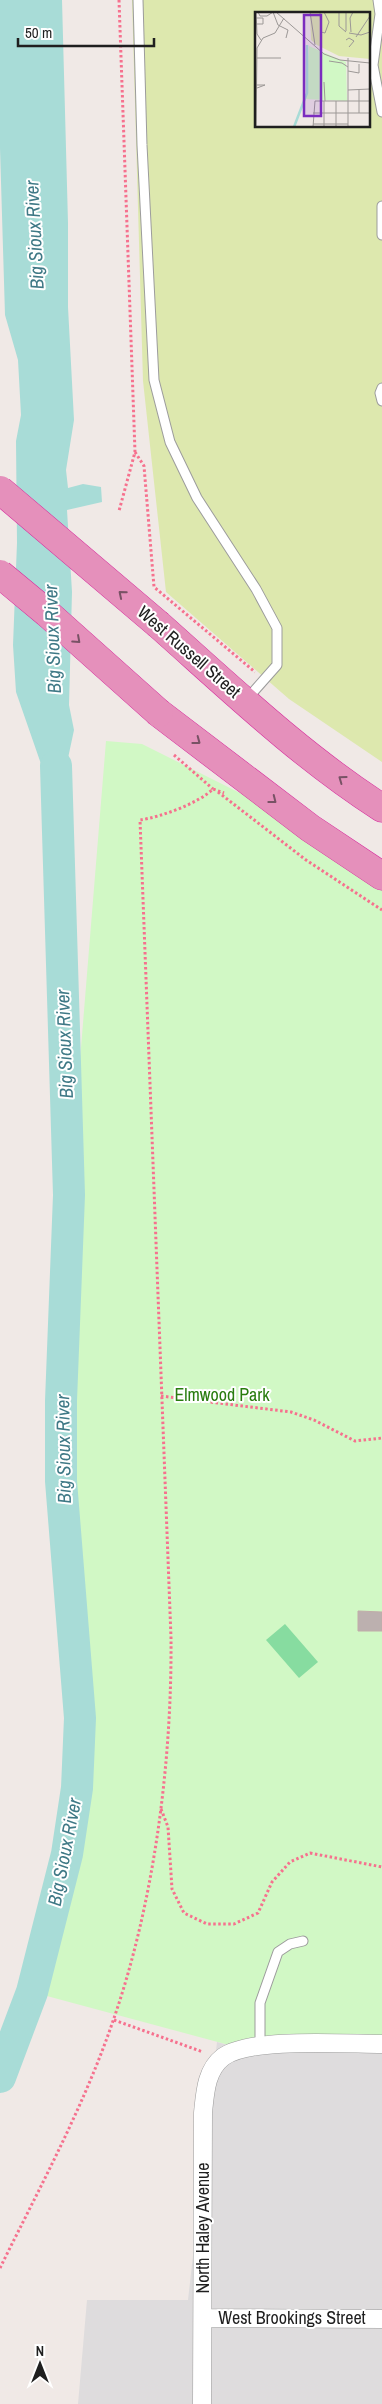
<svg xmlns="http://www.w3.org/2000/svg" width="382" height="2404" font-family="'Archivo Narrow',sans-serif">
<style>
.residential{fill:#dedcdd}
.grass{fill:#dde8ae;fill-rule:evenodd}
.park{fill:#d1f8c5}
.pitch{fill:#87dca0}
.water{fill:#a8dcd7}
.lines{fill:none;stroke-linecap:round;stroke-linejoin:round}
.river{stroke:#a8dcd7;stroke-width:32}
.building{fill:#bcb0af;stroke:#c1aca9}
.lane-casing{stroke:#9c9c9c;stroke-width:11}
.street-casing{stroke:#9c9c9c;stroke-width:19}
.highway-casing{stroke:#d62b9d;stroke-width:29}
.path{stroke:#f6718e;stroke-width:3;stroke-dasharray:2.5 2.5;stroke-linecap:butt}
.lane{stroke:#fff;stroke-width:9}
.street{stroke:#fff;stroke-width:18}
.highway{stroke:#e590bb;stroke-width:28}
.highway-bridge-casing{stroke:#d62b9d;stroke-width:29;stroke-linecap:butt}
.highway-bridge{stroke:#e590bb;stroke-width:28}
.oneway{stroke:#785265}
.labels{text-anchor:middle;stroke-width:4;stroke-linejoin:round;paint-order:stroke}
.street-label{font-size:18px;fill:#1f1f1f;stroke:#fff}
.park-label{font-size:18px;fill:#297c0f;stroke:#fff}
.water-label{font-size:19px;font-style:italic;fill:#3f7986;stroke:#fff}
.inset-river{fill:none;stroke:#a8dcd7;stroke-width:2.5}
.inset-road{fill:none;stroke:#9c9896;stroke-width:1}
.view{fill:#7b2cbf;fill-opacity:0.15;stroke:#7b2cbf;stroke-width:2.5}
.inset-edge{fill:none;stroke:#1f1f1f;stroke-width:2.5}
</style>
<rect width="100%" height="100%" fill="#f0e9e6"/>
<path class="residential" d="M217,2042L240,2048L382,2044V2404H78L87,2300H188Z"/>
<path class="grass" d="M132,0H382V762L289,699L166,592L143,381ZM256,14H368V126H256Z"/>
<path class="park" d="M106,741L142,744L310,828L382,872V2047L240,2048L32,1992L67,1854L77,1788L80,1718L61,1481L64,1301L69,1195Z"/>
<path class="pitch" d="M285,1624L318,1662L299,1678L266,1640Z"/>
<path class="water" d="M0,0H62L68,223V307L74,420L66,470L68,488L83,484L101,487L102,502L67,510L72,592L69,705L74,730L57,810L16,692L13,645L17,543L16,441L21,415L18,360L5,315L0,148Z"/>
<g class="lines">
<path class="river" d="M0,2077L32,1992L67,1854L77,1788L80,1718L61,1481V1401L69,1195L56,766"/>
</g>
<path class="building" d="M358,1611L382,1612V1631H358Z"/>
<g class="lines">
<g class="lane-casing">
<path id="lane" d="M138,0L142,145L154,380L170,442L197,498L256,589L277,628V665L247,699
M378,0L380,14L373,65L382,112
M382,206V235
M382,388L380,393L382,401
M260,2044V2003L278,1952L290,1944L303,1941"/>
</g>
<g class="street-casing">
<path id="street" d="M203,2318L382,2319
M202,2404L203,2113C205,2093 206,2070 223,2057C250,2037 346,2044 382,2044"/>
</g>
<g class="highway-casing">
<path id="highway" d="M159,625C231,689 301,756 382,808
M159,713L310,828L382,876"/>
</g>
<path class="path" d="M119,0L135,452L119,511
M135,452L144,466L154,587L255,672
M174,755L213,789
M218,792L306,860L382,910
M161,1396L291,1412L314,1420L355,1441L382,1438
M161,1809L168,1827L172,1889L184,1913L207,1924H234L258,1913L272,1882L290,1862L310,1853L382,1867
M114,2020L203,2052
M0,2268C40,2187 84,2106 113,2021C154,1903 172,1763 171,1638L140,820C161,817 199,803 213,789L224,793"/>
<use href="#lane" class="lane"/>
<use href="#street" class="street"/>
<use href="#highway" class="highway"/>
<g class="highway-bridge-casing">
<path id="highway-bridge" d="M0,490L159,625
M0,574L47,613L159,713"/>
</g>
<use href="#highway-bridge" class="highway-bridge"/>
</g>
<defs><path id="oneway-chevron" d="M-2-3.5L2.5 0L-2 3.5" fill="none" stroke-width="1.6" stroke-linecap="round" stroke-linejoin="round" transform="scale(1.25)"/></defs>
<g class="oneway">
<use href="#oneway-chevron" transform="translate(122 594) rotate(-140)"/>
<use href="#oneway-chevron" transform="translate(77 640) rotate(42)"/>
<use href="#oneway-chevron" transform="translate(197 741) rotate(37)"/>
<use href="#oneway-chevron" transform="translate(342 779) rotate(-144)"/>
<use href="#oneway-chevron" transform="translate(273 800) rotate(38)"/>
</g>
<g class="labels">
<g class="street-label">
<text transform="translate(189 652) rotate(41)" y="6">West Russell Street</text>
<text transform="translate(203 2228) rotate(-90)" y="6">North Haley Avenue</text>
<text x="292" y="2324">West Brookings Street</text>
</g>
<g class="park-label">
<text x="222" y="1401">Elmwood Park</text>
</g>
<g class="water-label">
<text transform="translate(34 235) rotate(-93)" y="7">Big Sioux River</text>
<text transform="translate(52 639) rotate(-92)" y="7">Big Sioux River</text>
<text transform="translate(64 1044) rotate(-92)" y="7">Big Sioux River</text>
<text transform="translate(63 1449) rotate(-91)" y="7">Big Sioux River</text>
<text transform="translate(64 1852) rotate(-79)" y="7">Big Sioux River</text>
</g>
</g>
<g transform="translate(255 12)">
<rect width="115" height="115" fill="#f0e9e6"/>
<path d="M55,0H115V47L84,44L62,33L56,28Z" fill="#dde8ae"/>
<path d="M54,34L91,50L92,89L51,87Z" fill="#d1f8c5"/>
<path class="inset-river" d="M39,115L52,81V33"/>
<path class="inset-road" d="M1,0L2,22L6,28M3,0L5,4H12L18,0M18,0L23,13L33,18L31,26M21,0L69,42L85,48L115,51M55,0L60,33M65,0L66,20L70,21L74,10L69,0M84,0V14L91,20M91,0V19M1,6H8V12H1M96,20L95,6L98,0M20,21L29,6M94,21L106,23L115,20M101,25L115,4M91,28L94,26L99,29L94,35M2,46H26M74,49L87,51L93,55M93,59L104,61V52M69,70L70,89M1,73H10L2,76M93,78L115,77M58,101H115M104,101V78M58,112H93M1,115L2,36L8,26L20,21M58,115L60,89H115M69,115V89M81,115V89M93,115V46"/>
<path class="view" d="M49,3H66V104H49Z"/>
<rect width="115" height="115" class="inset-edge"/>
</g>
<g transform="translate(40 2364)" stroke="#ffffff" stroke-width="4" paint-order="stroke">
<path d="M0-4L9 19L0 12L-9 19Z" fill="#1f1f1f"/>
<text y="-8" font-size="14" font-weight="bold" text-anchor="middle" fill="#1f1f1f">N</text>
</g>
<path d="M18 38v8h136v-8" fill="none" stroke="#1f1f1f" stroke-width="2.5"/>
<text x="25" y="38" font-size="15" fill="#1f1f1f" stroke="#ffffff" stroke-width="4" paint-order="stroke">50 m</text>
</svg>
